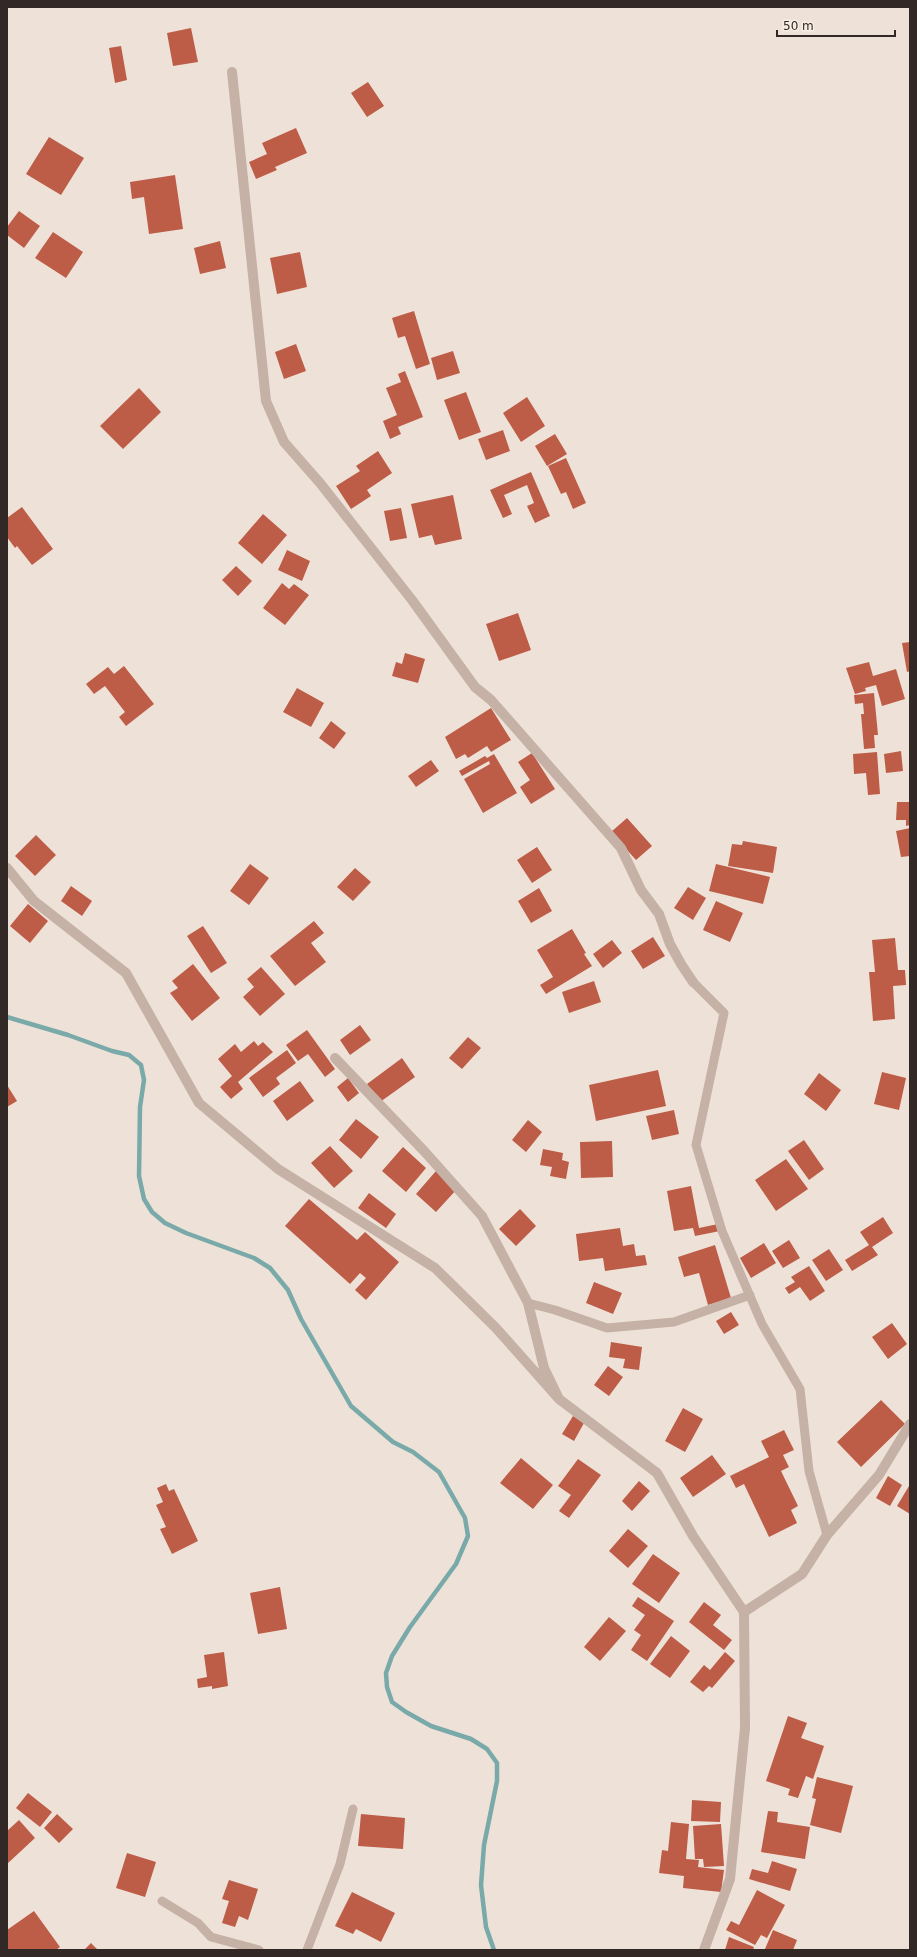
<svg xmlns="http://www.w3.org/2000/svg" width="917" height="1957" font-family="'DejaVu Sans',sans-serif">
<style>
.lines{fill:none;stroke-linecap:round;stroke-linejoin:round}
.stream{stroke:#79a9a8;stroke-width:4.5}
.building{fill:#bd5c47}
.lane{stroke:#c5b1a5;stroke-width:9}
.street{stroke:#c5b1a5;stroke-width:10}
</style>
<rect width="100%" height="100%" fill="#eee2d8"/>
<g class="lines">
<path class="stream" d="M7,1017L68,1035L112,1051L129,1055L141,1065L144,1080L140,1107L139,1176L144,1199L152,1212L165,1223L186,1233L254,1258L270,1268L288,1290L301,1319L351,1406L393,1442L413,1452L439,1472L465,1518L468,1536L456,1564L410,1627L392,1656L386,1673L387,1687L392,1702L406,1712L431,1726L471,1739L487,1749L497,1763V1781L484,1845L481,1885L486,1927L494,1950"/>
</g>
<path class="building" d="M191,28L198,62L173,66L167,33Z
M121,46L127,80L115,83L109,48Z
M368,82L384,106L367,117L351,93Z
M296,128L307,153L275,167L277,170L256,179L249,162L267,154L262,143Z
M49,137L84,158L61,195L26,174Z
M175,175L183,229L149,234L144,197L132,199L130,182Z
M19,211L40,226L24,248L7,235V227Z
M53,232L83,252L66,278L35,258Z
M220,241L226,268L200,274L194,248Z
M300,252L307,287L277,294L270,258Z
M414,311L430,364L416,369L405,336L398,338L392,318Z
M296,344L306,371L284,379L275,352Z
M453,351L460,373L437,380L431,358Z
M405,371L423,417L398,427L401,434L390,439L383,421L397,415L386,388L401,382L398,374Z
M139,388L161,412L123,449L100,426Z
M466,392L481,432L459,440L444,400Z
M527,397L545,426L521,442L503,413Z
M503,430L510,451L486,460L478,439Z
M555,434L567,454L547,466L535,446Z
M378,451L392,473L367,490L371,496L351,509L336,486L360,471L356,466Z
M566,458L586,503L573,509L566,492L561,494L548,466Z
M531,472L550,516L535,523L527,506L534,503L527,485L504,495L512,514L503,518L490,490Z
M453,495L462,539L435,545L432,535L419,538L411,504Z
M22,507L53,549L32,565L17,546L15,548L7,537V518Z
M401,508L407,538L390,541L384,511Z
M263,514L287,535L262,564L238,543Z
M287,550L310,561L302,581L278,570Z
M236,566L252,581L238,596L222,580Z
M282,583L289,589L294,584L309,595L285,625L263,608Z
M518,613L531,650L499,661L486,624Z
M910,642V671L907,672L902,643Z
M405,653L425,659L418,683L392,676L396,662L402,664Z
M869,662L873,676L896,669L905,699L882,706L876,685L865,688L866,691L855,694L846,668Z
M124,666L154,704L126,726L119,717L125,712L105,686L94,694L86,684L108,667L114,674Z
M297,688L324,703L311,727L283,712Z
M874,693L878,735H874L875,748L864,749L861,714H864L863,703L855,704L854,695Z
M491,708L511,740L491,752L487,746L468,758L465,754L456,759L445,737Z
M331,721L346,733L334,749L319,738Z
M901,751L903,771L886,773L884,754Z
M877,752L880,794L868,795L866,773L854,774L853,754Z
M532,753L555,789L531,804L520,787L530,780L518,762Z
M494,754L517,793L483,813L464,779L490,764L489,761L462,776L459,771L485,756L487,758Z
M431,760L439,771L416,787L408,776Z
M897,802H910V825L906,826V820H896Z
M627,818L652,846L636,860L611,832Z
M910,828V856L901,857L896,831Z
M36,835L56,855L35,876L15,856Z
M743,841L777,847L773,873L728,866L732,844L742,845Z
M537,847L552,870L532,883L517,860Z
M250,864L269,878L249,905L230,891Z
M716,864L770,877L763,904L709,891Z
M355,868L371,882L353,901L337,887Z
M71,886L92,901L82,916L61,901Z
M688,887L706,898L693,920L674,908Z
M539,888L552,911L531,923L518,901Z
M716,901L743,913L730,942L703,930Z
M28,904L48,921L30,943L10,926Z
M314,921L324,933L311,943L326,962L295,986L270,956Z
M203,926L227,963L211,973L187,936Z
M572,929L586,953L584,954L592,966L546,994L540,985L553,977L537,950Z
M653,937L665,956L643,969L631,951Z
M895,938L898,970H905L906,985L893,986L895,1019L873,1021L869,972H875L872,940Z
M612,940L622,953L603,968L593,954Z
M193,964L220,998L192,1021L170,993L178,988L172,981Z
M261,967L285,994L260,1016L243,997L254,987L247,979Z
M594,981L601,1002L569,1013L562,992Z
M360,1025L371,1040L350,1055L340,1040Z
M307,1030L335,1069L325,1077L308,1054L298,1061L286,1045Z
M468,1037L481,1048L462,1069L449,1058Z
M254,1041L258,1046L263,1042L273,1052L238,1082L243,1089L231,1099L220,1087L232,1076L218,1059L235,1044L241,1052Z
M287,1050L296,1063L276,1078L280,1084L263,1097L249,1078Z
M402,1058L415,1077L380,1102L367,1084Z
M658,1070L666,1106L596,1121L589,1085Z
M882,1072L906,1078L899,1110L874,1104Z
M819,1073L841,1090L826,1111L804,1094Z
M348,1078L359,1093L348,1102L337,1087Z
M300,1081L314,1101L287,1121L273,1101Z
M7,1085L17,1101L7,1107Z
M674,1110L679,1134L652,1140L646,1116Z
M356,1119L379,1137L361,1159L339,1140Z
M528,1120L542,1132L526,1152L512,1140Z
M804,1140L824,1169L809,1180L788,1151Z
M612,1141L613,1177L581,1178L580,1142Z
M330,1146L353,1171L334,1188L311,1163Z
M403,1147L426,1168L406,1192L382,1171Z
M543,1149L563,1153L562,1160L569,1162L566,1179L550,1176L552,1167L540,1165Z
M786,1159L808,1189L776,1211L755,1180Z
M436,1171L457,1189L436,1212L416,1194Z
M691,1186L699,1228L718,1224L720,1231L695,1236L693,1228L674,1231L667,1191Z
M369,1193L396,1214L386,1228L358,1208Z
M309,1199L357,1240L365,1232L399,1262L366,1300L355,1290L366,1278L360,1273L350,1284L285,1226Z
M520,1209L536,1226L516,1246L499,1229Z
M883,1217L893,1233L872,1247L878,1255L852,1271L845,1260L869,1245L860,1232Z
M620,1228L623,1246L634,1244L636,1256L645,1255L647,1265L605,1271L603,1258L579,1261L576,1234Z
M789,1240L800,1258L783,1268L772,1251Z
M764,1243L776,1263L751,1278L740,1258Z
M715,1245L731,1298L708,1305L699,1273L684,1277L678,1257Z
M829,1249L843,1270L826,1281L812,1260Z
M809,1266L825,1291L810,1301L800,1287L789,1294L785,1288L795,1282L791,1277Z
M594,1282L622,1293L613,1314L586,1303Z
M731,1312L739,1325L724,1334L716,1321Z
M892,1323L907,1344L888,1359L872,1337Z
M611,1342L642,1347L639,1370L623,1368L625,1359L609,1357Z
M608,1366L623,1377L609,1396L594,1385Z
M881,1400L905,1424L861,1467L837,1442Z
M683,1408L703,1419L685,1452L665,1441Z
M573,1416L584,1423L574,1441L562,1434Z
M784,1430L794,1450L783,1455L789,1467L781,1471L798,1506L791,1510L797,1523L769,1537L744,1484L736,1488L730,1476L769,1457L761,1441Z
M712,1455L726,1474L693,1497L680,1478Z
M521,1458L553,1485L533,1509L500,1483Z
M578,1459L601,1475L569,1518L559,1511L571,1495L558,1486Z
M888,1476L902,1485L890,1506L876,1498Z
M639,1481L650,1491L632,1511L622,1501Z
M166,1484L169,1491L174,1489L198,1541L172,1554L160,1529L166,1527L156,1505L163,1502L157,1488Z
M909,1486H910V1514L897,1506Z
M628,1529L648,1546L628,1568L609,1551Z
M653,1554L680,1573L659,1603L632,1584Z
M280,1587L287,1629L258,1634L250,1593Z
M638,1597L674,1621L647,1661L631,1650L641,1635L634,1630L645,1615L632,1606Z
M704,1602L721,1615L713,1625L732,1640L724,1650L689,1622Z
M609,1617L626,1631L600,1661L584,1647Z
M671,1636L690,1651L670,1678L650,1664Z
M224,1652L228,1686L212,1689V1686L198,1688L197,1679L207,1677L204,1655Z
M725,1652L735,1661L712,1688L709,1686L703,1692L690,1682L704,1665L710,1670Z
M788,1716L807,1723L801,1738L824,1746L813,1779L806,1776L798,1798L788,1795L790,1789L766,1781Z
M817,1777L853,1786L841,1833L810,1825L816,1799L812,1798Z
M28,1793L52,1812L40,1827L16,1808Z
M692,1800L721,1802L720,1822L691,1821Z
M768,1811L778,1812L777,1822L810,1827L805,1859L761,1852Z
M57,1814L73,1829L59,1843L44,1828Z
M361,1814L405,1818L403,1849L358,1846Z
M19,1820L35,1838L7,1864V1831Z
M671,1822L689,1824L686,1859L699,1860L698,1867L724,1870L721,1892L683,1888L684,1876L659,1873L662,1850L668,1851Z
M721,1824L724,1866L704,1867L703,1859H695L693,1826Z
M127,1853L156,1862L145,1897L116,1888Z
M772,1861L797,1869L790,1891L749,1879L752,1869L768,1873Z
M229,1880L258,1889L248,1920L239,1916L235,1927L222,1923L229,1901L222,1899Z
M757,1890L785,1905L767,1938L761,1935L755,1945L726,1930L731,1921L739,1925Z
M352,1892L395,1913L381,1942L356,1929L353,1934L335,1926Z
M34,1911L60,1947L56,1950H7V1930Z
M773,1930L797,1940L793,1950L765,1949Z
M729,1937L754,1947L753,1950H725Z
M91,1943L98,1950H84Z"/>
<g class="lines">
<path class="lane" d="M693,982L724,1013L696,1145L722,1231L762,1324L800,1389L809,1471L827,1535
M528,1303L555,1310L607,1328L674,1322L750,1295
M162,1901L198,1923L211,1937L259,1950
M307,1950L340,1864L353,1809"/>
<path class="street" d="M232,72L266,401L284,442L320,483L412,600L475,687L491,700L621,848L641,890L659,914L670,944L681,964L693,982
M7,868L34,901L126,973L199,1103L278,1169L435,1268L496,1328L559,1399
M335,1058L425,1152L482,1216L528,1303L544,1368L559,1399L657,1473L693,1536L744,1612
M704,1950L730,1879L745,1728L744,1612L802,1574L827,1535L879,1475L910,1424"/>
</g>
<rect width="917" height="1957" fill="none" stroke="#322826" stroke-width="16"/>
<path d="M777 30v6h118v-6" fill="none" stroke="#322826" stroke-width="2"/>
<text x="783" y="30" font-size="12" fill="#322826" stroke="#f7ede3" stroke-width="3" paint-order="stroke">50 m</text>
</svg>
